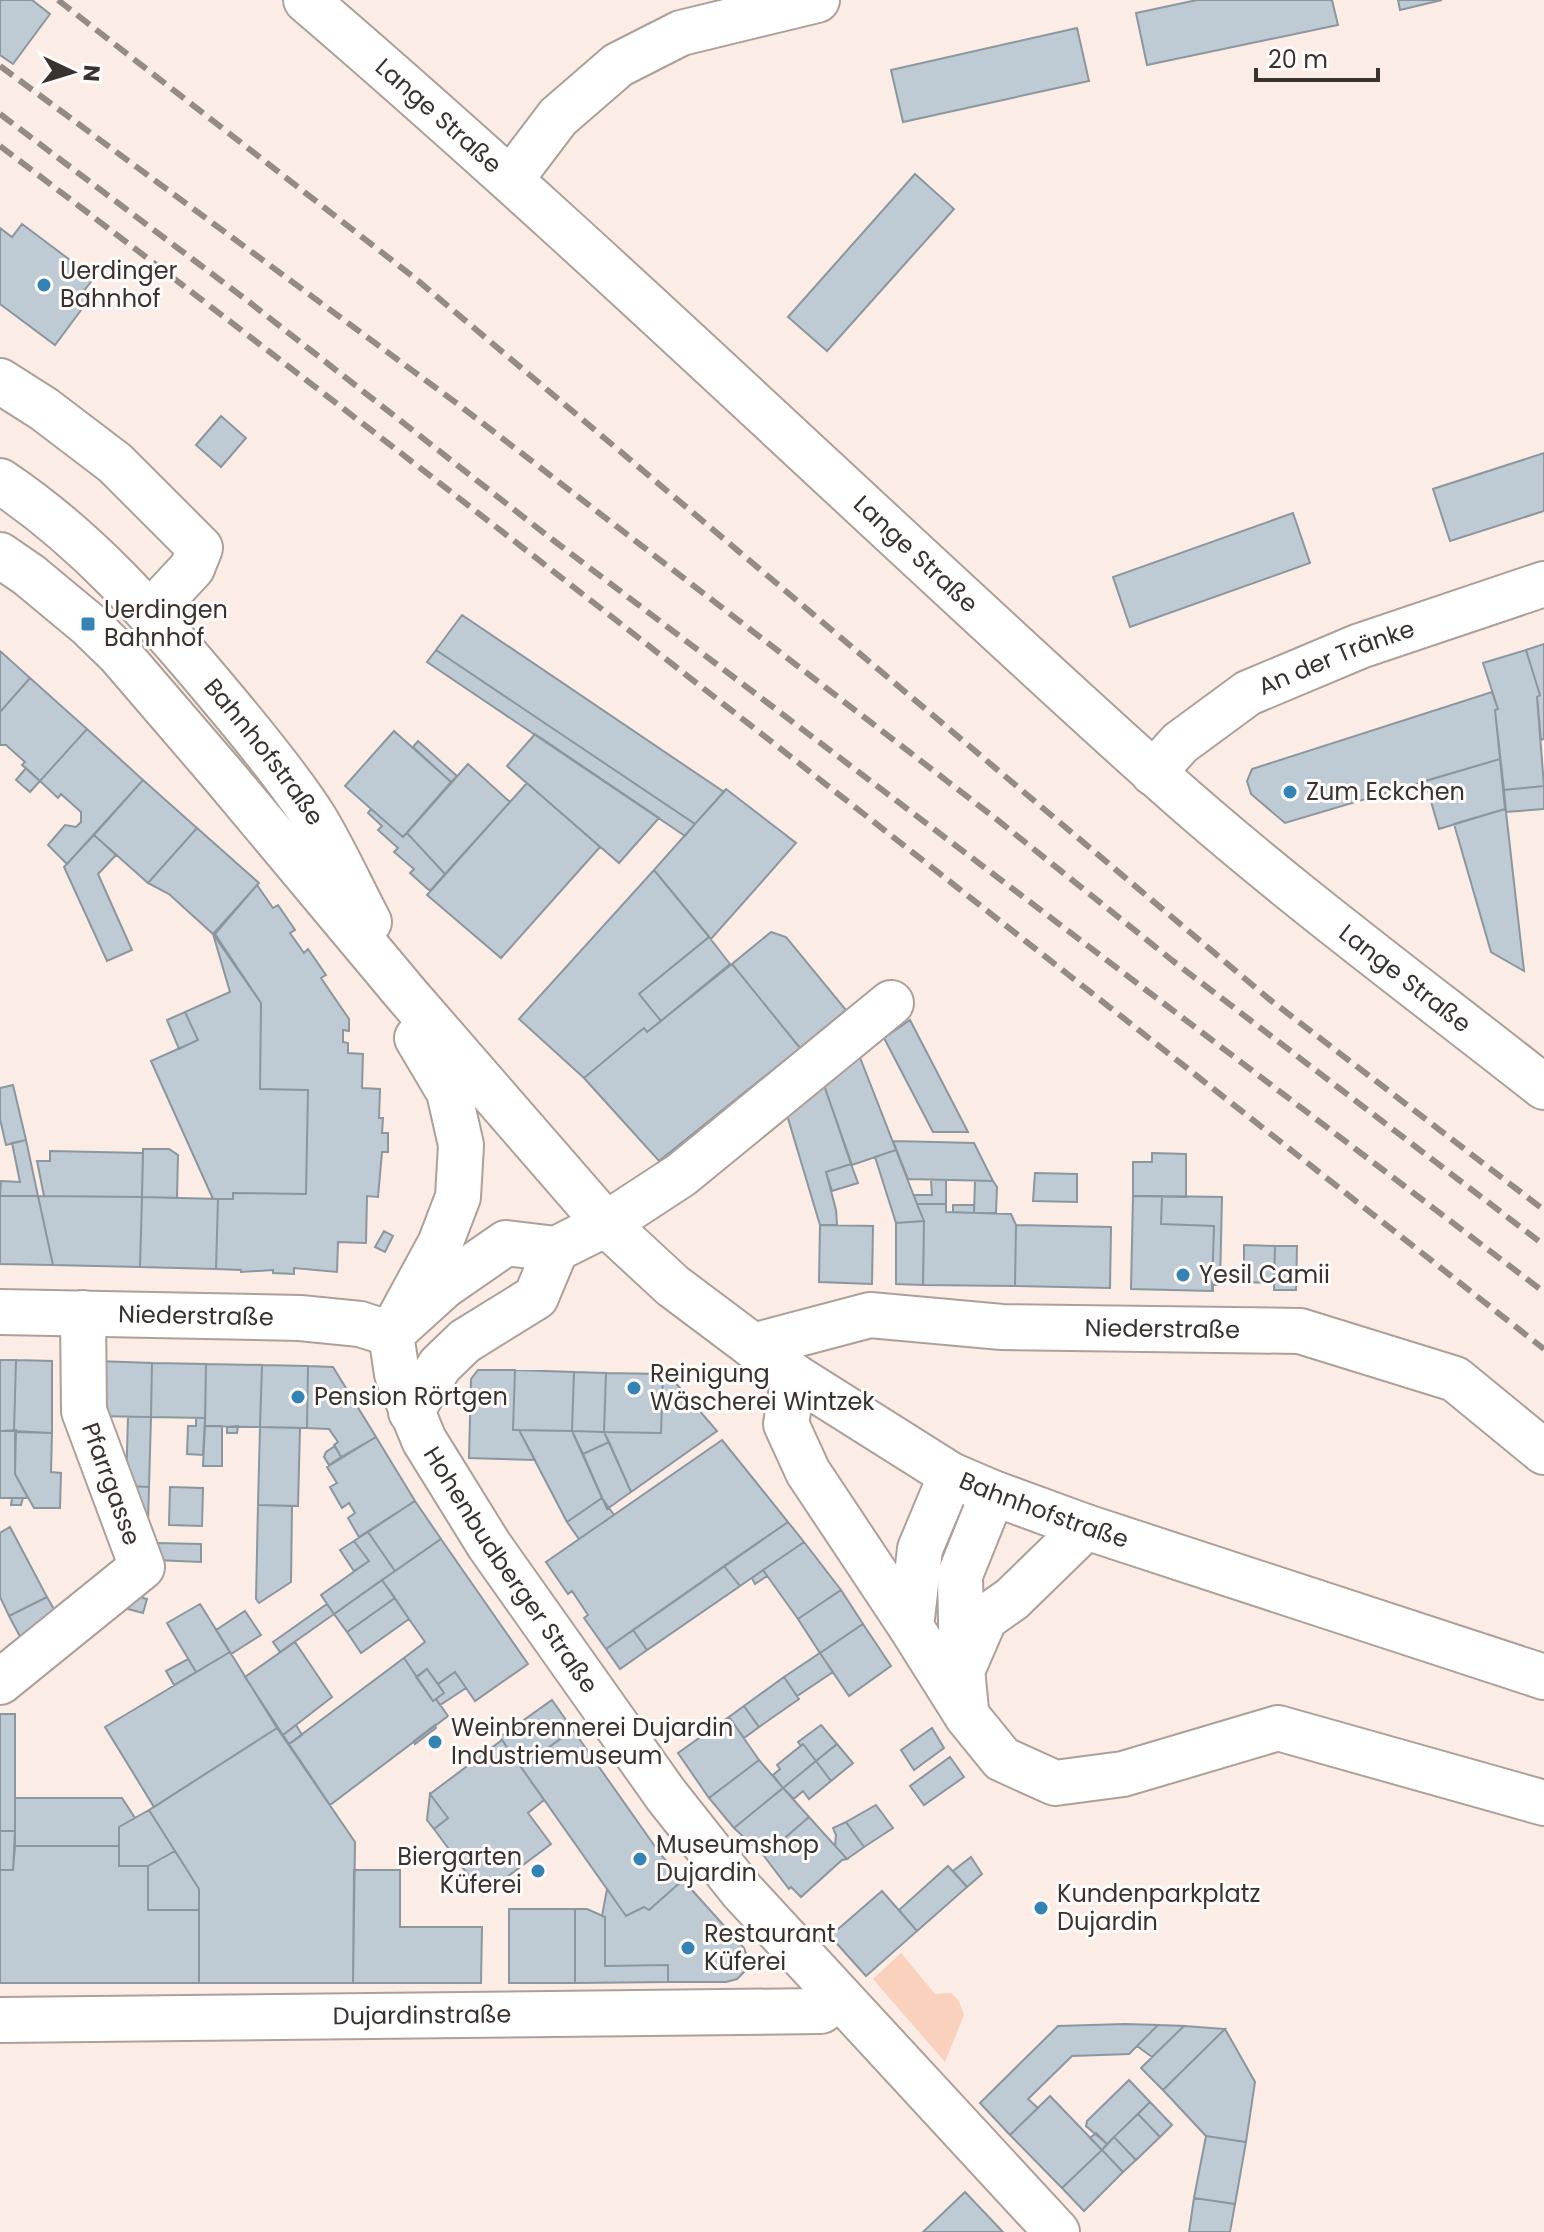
<svg xmlns="http://www.w3.org/2000/svg" width="1544" height="2232" font-family="Poppins,sans-serif">
<style>
.green{fill:#f9d1bd}
.building{fill:#bfcbd4;stroke:#8b969f;stroke-width:2}
.lines{fill:none;stroke-linecap:round;stroke-linejoin:round}
.minor-casing{stroke:#ada099;stroke-width:48}
.major-casing{stroke:#ada099;stroke-width:48}
.minor{stroke:#fff;stroke-width:44}
.major{stroke:#fff;stroke-width:44}
.rail{stroke:#958b86;stroke-width:6;stroke-dasharray:16 8;stroke-linecap:butt}
.poi-dot{fill:#3384b5;stroke:#fffcfb;stroke-width:3}
.labels{text-anchor:middle;stroke-width:6;stroke-linejoin:round;paint-order:stroke}
.street-label{font-size:24px;fill:#393330;stroke:#fffcfb}
.poi-label{font-size:24px;fill:#393330;stroke:#fffcfb;text-anchor:start}
</style>
<rect width="100%" height="100%" fill="#fbece5"/>
<path class="green" d="M901,1953L935,1994L951,1993L959,2001L964,2015L945,2062L873,1979Z"/>
<path class="building" d="M0,0H32L50,14L13,64L0,55Z
M1197,0H1332L1338,25L1147,65L1136,13Z
M1398,0H1442L1400,10Z
M1077,28L1089,81L903,122L891,70Z
M915,174L954,209L827,351L788,317Z
M22,224L94,278L83,292L90,298L55,345L0,304V228L12,237Z
M221,416L246,438L221,467L196,445Z
M1544,453V511L1450,541L1433,489Z
M1293,513L1310,563L1130,627L1113,577Z
M462,615L724,792L695,824L436,650Z
M1544,644V739L1541,740L1537,697L1540,695L1526,650Z
M436,650L695,824L685,836L427,662Z
M1526,650L1540,695L1537,697L1544,786L1504,790L1495,710L1498,709L1483,663Z
M0,651L30,678L0,712Z
M30,678L87,729L40,781L22,765L25,762L6,745H0V712Z
M1492,692L1498,709L1495,710L1500,759L1285,823L1251,794L1247,781L1252,769Z
M87,729L143,780L67,864L48,845L65,825L76,827L81,822V812L61,794L58,798L40,781Z
M394,731L451,782L403,837L345,786Z
M535,734L659,818L619,863L507,766Z
M418,741L457,776L451,782L413,747Z
M1500,759L1505,809L1439,829L1425,781Z
M468,764L510,802L445,874L407,833Z
M26,768L40,781L30,792L16,780Z
M143,780L197,828L148,883L94,835Z
M527,783L600,847L501,958L427,895Z
M1544,786V809L1506,812L1504,790Z
M726,789L796,843L711,939L654,870Z
M371,809L403,837L407,833L445,874L430,891L410,873L414,869L394,852L398,848L378,830L382,826L368,813Z
M1505,809L1506,812L1524,971L1491,952L1454,824Z
M197,828L259,883L213,934L169,894L148,883Z
M94,835L116,855L98,874L132,950L107,961L64,867Z
M654,870L709,937L639,994L661,1021L647,1032L644,1028L584,1078L519,1019Z
M257,885L273,908L278,905L295,930L290,933L304,953L308,949L326,975L321,978L349,1019V1031L343,1030V1042L348,1043V1053L363,1054L362,1088L380,1089L379,1118H383L382,1133H388V1152H382L378,1197L367,1196L366,1243L338,1242L337,1272L294,1268V1274L273,1273V1270L241,1272V1270L216,1269L218,1199H233V1193L306,1194L308,1090L260,1089L261,1003L215,934Z
M771,932L786,937L846,1010L800,1048L732,964Z
M213,934L261,1003L260,1089L308,1090L306,1194L233,1193V1199H213L151,1061L198,1040L185,1012L230,992Z
M709,937L730,964L661,1021L639,994Z
M732,964L800,1048L659,1161L584,1078L644,1028L647,1032Z
M185,1012L198,1040L179,1049L167,1020Z
M910,1020L968,1132H933L884,1038Z
M859,1055L896,1150L852,1165L824,1085Z
M13,1085L26,1140L6,1145L0,1119V1088Z
M824,1085L851,1164L826,1172L836,1210L837,1225H820L787,1115Z
M26,1140L38,1196H0L1,1181L20,1182L12,1143Z
M893,1141L974,1143L993,1181L908,1179Z
M143,1149H169L178,1155L177,1198L142,1197Z
M896,1150L917,1204L924,1221L896,1223L875,1157Z
M50,1151L143,1153L142,1197L44,1196L37,1161H50Z
M1152,1153L1186,1154V1197L1133,1196V1162H1152Z
M851,1164L858,1183L832,1191L826,1172Z
M1035,1173L1077,1174V1202L1033,1201Z
M931,1180H946V1204H917L914,1195H932Z
M975,1181H993L997,1187L996,1213H974Z
M0,1196H38L53,1265L0,1264Z
M38,1196L142,1197L140,1267L53,1265Z
M1133,1196H1162L1161,1224L1214,1226L1212,1291L1131,1289Z
M1162,1196L1222,1197L1220,1285H1213V1291H1212L1214,1226L1161,1224Z
M142,1197L218,1199L216,1269L140,1267Z
M917,1204H946V1212L1011,1214L1016,1225L1015,1286L923,1285L924,1221Z
M953,1205H974V1213L953,1212Z
M924,1221L923,1285L896,1284V1223Z
M820,1225L873,1226L872,1284L819,1282Z
M1016,1225L1111,1227L1110,1288L1015,1286Z
M384,1231L393,1236L385,1252L375,1247Z
M1244,1245L1275,1246L1274,1283L1244,1282Z
M1275,1246H1297L1296,1290H1274Z
M0,1360H16L14,1431H0Z
M16,1360L52,1361V1433L14,1431Z
M96,1361L152,1363L151,1417L94,1416Z
M152,1363L206,1364L205,1418L151,1417Z
M206,1364L262,1365L260,1427L205,1426Z
M262,1365L308,1366L307,1428L260,1427Z
M308,1366L333,1367L376,1437L341,1457L334,1445L338,1442L329,1429L307,1428Z
M478,1370H515L513,1430H519L535,1460L469,1458L471,1379Z
M515,1370L574,1372L572,1431L513,1430Z
M574,1372L606,1373L604,1432L572,1431Z
M606,1373L663,1374L661,1433L604,1432Z
M663,1374H668L717,1431L631,1492L604,1432L661,1433Z
M128,1417H151L149,1487L126,1486Z
M196,1418H205L203,1455L187,1454L188,1426H196Z
M205,1426H222V1466H203Z
M238,1426L237,1433H227V1427Z
M260,1427L300,1428L298,1506L258,1505Z
M16,1430L15,1474L28,1498H0V1431Z
M519,1430L572,1431L602,1498L567,1522Z
M572,1431L604,1432L609,1442L583,1454Z
M15,1432L52,1433L51,1472L61,1473L60,1508H34L15,1474Z
M376,1437L415,1501L359,1537L348,1518L355,1513L349,1503L342,1508L330,1487L337,1483L327,1467Z
M722,1440L788,1522L606,1649L584,1618L588,1615L572,1591L568,1594L546,1562Z
M609,1442L631,1492L607,1509L583,1454Z
M335,1446L341,1457L329,1465L324,1457L326,1452Z
M126,1486L149,1487L148,1522Z
M170,1487L203,1488L202,1526L169,1525Z
M12,1498H23L21,1505H11Z
M602,1498L614,1515L579,1539L567,1522Z
M415,1501L441,1539L395,1571L368,1532Z
M258,1505L292,1506L291,1582L259,1603L256,1599Z
M788,1522L804,1542L740,1586L724,1566Z
M10,1527L47,1597L9,1616L0,1597V1533Z
M368,1532L395,1571L334,1614L321,1595L369,1561L354,1541Z
M441,1539L528,1664L475,1701L455,1672L438,1684L427,1669L417,1677L404,1658L425,1642L382,1580Z
M354,1541L369,1561L354,1571L340,1550Z
M804,1542L841,1590L798,1619L763,1570Z
M156,1543L201,1544V1562L155,1560Z
M724,1566L740,1586L647,1650L633,1630Z
M763,1570L767,1576L755,1584L752,1578Z
M382,1580L395,1598L347,1632L334,1614Z
M841,1590L863,1624L820,1653L798,1619Z
M133,1595L147,1599L143,1613L128,1609Z
M47,1597L59,1618L24,1644L9,1616Z
M395,1598L409,1619L361,1653L347,1632Z
M200,1604L230,1652L196,1672L167,1623Z
M327,1604L334,1614L280,1652L273,1642Z
M245,1611L261,1635L231,1654L216,1630Z
M863,1624L891,1666L849,1696L820,1653Z
M633,1630L647,1650L620,1669L606,1649Z
M295,1642L332,1697L283,1735L245,1677Z
M230,1652L277,1728L154,1807L105,1727Z
M820,1653L833,1672L797,1696L784,1677Z
M404,1658L433,1701L436,1699L448,1716L330,1805L289,1744Z
M188,1659L196,1672L174,1685L166,1671Z
M427,1669L444,1693L433,1701L416,1677Z
M455,1672L466,1688L440,1705L436,1699L444,1693L438,1684Z
M784,1677L799,1699L759,1727L744,1706Z
M552,1700L573,1730L521,1767L500,1737Z
M744,1706L759,1727L744,1738L729,1717Z
M0,1714H15V1831H0Z
M729,1717L759,1760L709,1798L678,1753Z
M296,1725L302,1735L289,1744L283,1735Z
M435,1725L436,1728L415,1744L414,1741Z
M821,1725L837,1744L816,1761L803,1744L801,1746L798,1742Z
M277,1728L355,1842L353,1983H199V1889L149,1810Z
M932,1728L944,1748L914,1770L901,1750Z
M573,1730L661,1855L683,1880L649,1910L644,1907L626,1916L521,1767Z
M502,1740L544,1800L528,1813L551,1844L483,1895L434,1829L448,1818L430,1794Z
M803,1744L816,1761L783,1788L773,1775L780,1769L777,1765Z
M837,1744L853,1763L831,1781L816,1761Z
M950,1757L964,1777L924,1805L910,1786Z
M759,1760L783,1788L734,1828L709,1798Z
M816,1761L831,1781L809,1799L803,1791L794,1799L783,1788Z
M783,1788L809,1817L764,1856L734,1828Z
M430,1794L448,1818L434,1829L427,1820Z
M15,1798H122L135,1818L119,1827V1846H15Z
M876,1805L893,1828L864,1847L846,1822Z
M149,1810L175,1851L148,1866H119V1827Z
M809,1817L847,1859L842,1860L801,1897L791,1887L789,1889L764,1856Z
M846,1822L864,1847L847,1859L835,1846L836,1835L833,1828Z
M0,1831H15L13,1870H0Z
M15,1846H119V1866H148V1910H199V1983H0V1870H13Z
M175,1851L199,1889V1910H148V1866Z
M971,1857L982,1874L967,1887L953,1871Z
M948,1866L967,1887L917,1931L899,1910Z
M354,1870H400V1927H482L481,1983H353Z
M683,1880L744,1948L748,1959L745,1971L737,1979L726,1982H668V1965L605,1966V1917L602,1916L607,1889L626,1916L644,1907L649,1910Z
M882,1891L917,1931L866,1976L830,1936Z
M509,1909H575V1983H509Z
M575,1909H587L605,1917V1966L668,1965V1982L575,1983Z
M1125,2024L1158,2025L1129,2054L1072,2056L1028,2099L1038,2108L1010,2135L980,2103L1058,2026Z
M1158,2025L1184,2026L1152,2057L1137,2046Z
M1184,2026L1225,2029L1163,2090L1141,2068Z
M1225,2029L1255,2082L1246,2142L1206,2136L1163,2090Z
M1129,2080L1150,2102L1107,2144L1086,2126L1087,2121Z
M1050,2096L1102,2150L1062,2188L1010,2135Z
M1150,2102L1172,2125L1160,2137L1138,2114Z
M1138,2114L1160,2137L1136,2160L1114,2137Z
M1096,2133L1107,2144L1102,2150L1090,2138Z
M1206,2136L1246,2142L1235,2204L1194,2198Z
M1114,2137L1136,2160L1123,2172L1102,2150Z
M1102,2150L1123,2172L1084,2211L1062,2188Z
M965,2192L1003,2232H923L942,2214Z
M1194,2198L1235,2204L1230,2232H1189Z"/>
<g class="lines">
<g class="minor-casing">
<g id="minor">
<path d="M511,179L558,117L618,65L681,33L817,0"/>
<path d="M0,381L44,409L115,463L200,548L192,568L151,612"/>
<path id="s1" d="M0,481C87,539 152,614 218,693C250,731 289,778 315,819C335,852 351,888 369,922"/>
<path id="s2" d="M0,555L29,575L88,624L119,654L223,775L407,995L606,1224L673,1286L753,1346L794,1376L951,1475L993,1493L1086,1527L1544,1677"/>
<path id="s3" d="M1153,773L1180,743L1248,693L1360,646L1544,584"/>
<path id="s4" d="M417,1038L449,1092L461,1145L458,1197L440,1244L391,1334L397,1374L424,1440L489,1545L666,1795L742,1891L1057,2232"/>
<path id="s5" d="M0,1312L300,1318L360,1324L391,1334L444,1286L506,1243L556,1249L606,1224L681,1175L891,1003"/>
<path id="s6" d="M753,1346L870,1315L1002,1327L1300,1331L1455,1379L1544,1452"/>
<path d="M794,1376L786,1424L808,1472L911,1627"/>
<path d="M411,1412L440,1365L465,1341L536,1297L556,1249"/>
<path d="M951,1475L920,1549L911,1627L967,1716L1002,1759L1055,1783L1123,1774L1278,1728L1544,1803"/>
<path d="M965,1664L985,1618L1012,1599L1086,1527"/>
<path d="M0,1682L142,1567L84,1411L83,1313"/>
<path d="M966,1710L962,1669L960,1575L993,1493"/>
<path id="s7" d="M0,2020L821,2011L839,1998"/>
</g>
</g>
<g class="major-casing">
<g id="major">
<path id="s8" d="M306,0C595,248 868,515 1151,770C1276,883 1412,983 1544,1087"/>
</g>
</g>
<use href="#minor" class="minor"/>
<use href="#major" class="major"/>
<path class="rail" d="M58,0L416,279L1269,999L1544,1210
M0,66L459,405L995,818L1173,961L1544,1245
M0,114L244,298L549,537L1544,1292
M0,146C520,540 1031,946 1544,1349"/>
</g>
<g class="poi-dot">
<circle cx="44" cy="285" r="8"/>
<rect x="80" y="616" width="16" height="16" rx="4"/>
<circle cx="1290" cy="792" r="8"/>
<circle cx="1183" cy="1275" r="8"/>
<circle cx="634" cy="1388" r="8"/>
<circle cx="298" cy="1397" r="8"/>
<circle cx="435" cy="1742" r="8"/>
<circle cx="640" cy="1859" r="8"/>
<circle cx="538" cy="1871" r="8"/>
<circle cx="1041" cy="1908" r="8"/>
<circle cx="688" cy="1948" r="8"/>
</g>
<g class="labels">
<g class="street-label">
<text dy="8" stroke="none"><textPath href="#s8" startOffset="176">Lange Straße</textPath></text>
<text dy="8" stroke="none"><textPath href="#s8" startOffset="824">Lange Straße</textPath></text>
<text dy="8" stroke="none"><textPath href="#s3" startOffset="220">An der Tränke</textPath></text>
<text dy="8" stroke="none"><textPath href="#s1" startOffset="380">Bahnhofstraße</textPath></text>
<text dy="8" stroke="none"><textPath href="#s8" startOffset="1472">Lange Straße</textPath></text>
<text dy="8" stroke="none"><textPath href="#s5" startOffset="196">Niederstraße</textPath></text>
<text dy="8" stroke="none"><textPath href="#s6" startOffset="414">Niederstraße</textPath></text>
<text transform="translate(111 1484) rotate(70)" y="8">Pfarrgasse</text>
<text dy="8" stroke="none"><textPath href="#s2" startOffset="1432">Bahnhofstraße</textPath></text>
<text dy="8" stroke="none"><textPath href="#s4" startOffset="590">Hohenbudberger Straße</textPath></text>
<text dy="8" stroke="none"><textPath href="#s7" startOffset="422">Dujardinstraße</textPath></text>
</g>
<g class="poi-label">
<text x="60" y="279">Uerdinger<tspan x="60" dy="28">Bahnhof</tspan></text>
<text x="104" y="618">Uerdingen<tspan x="104" dy="28">Bahnhof</tspan></text>
<text x="1306" y="800">Zum Eckchen</text>
<text x="1199" y="1283">Yesil Camii</text>
<text x="650" y="1382">Reinigung<tspan x="650" dy="28">Wäscherei Wintzek</tspan></text>
<text x="314" y="1405">Pension Rörtgen</text>
<text x="451" y="1736">Weinbrennerei Dujardin<tspan x="451" dy="28">Industriemuseum</tspan></text>
<text x="656" y="1853">Museumshop<tspan x="656" dy="28">Dujardin</tspan></text>
<text x="522" y="1865" text-anchor="end">Biergarten<tspan x="522" dy="28">Küferei</tspan></text>
<text x="1057" y="1902">Kundenparkplatz<tspan x="1057" dy="28">Dujardin</tspan></text>
<text x="704" y="1942">Restaurant<tspan x="704" dy="28">Küferei</tspan></text>
</g>
</g>
<g transform="translate(72 72) rotate(94)" stroke="#fffcfb" stroke-width="6" paint-order="stroke">
<path d="M0-6L14 30L0 20L-14 30Z" fill="#393330"/>
<text y="-12" font-size="22" font-weight="bold" text-anchor="middle" fill="#393330">N</text>
</g>
<path d="M1256 68v12h122v-12" fill="none" stroke="#393330" stroke-width="4"/>
<text x="1268" y="68" font-size="24" fill="#393330" stroke="#fffcfb" stroke-width="6" paint-order="stroke">20 m</text>
</svg>
